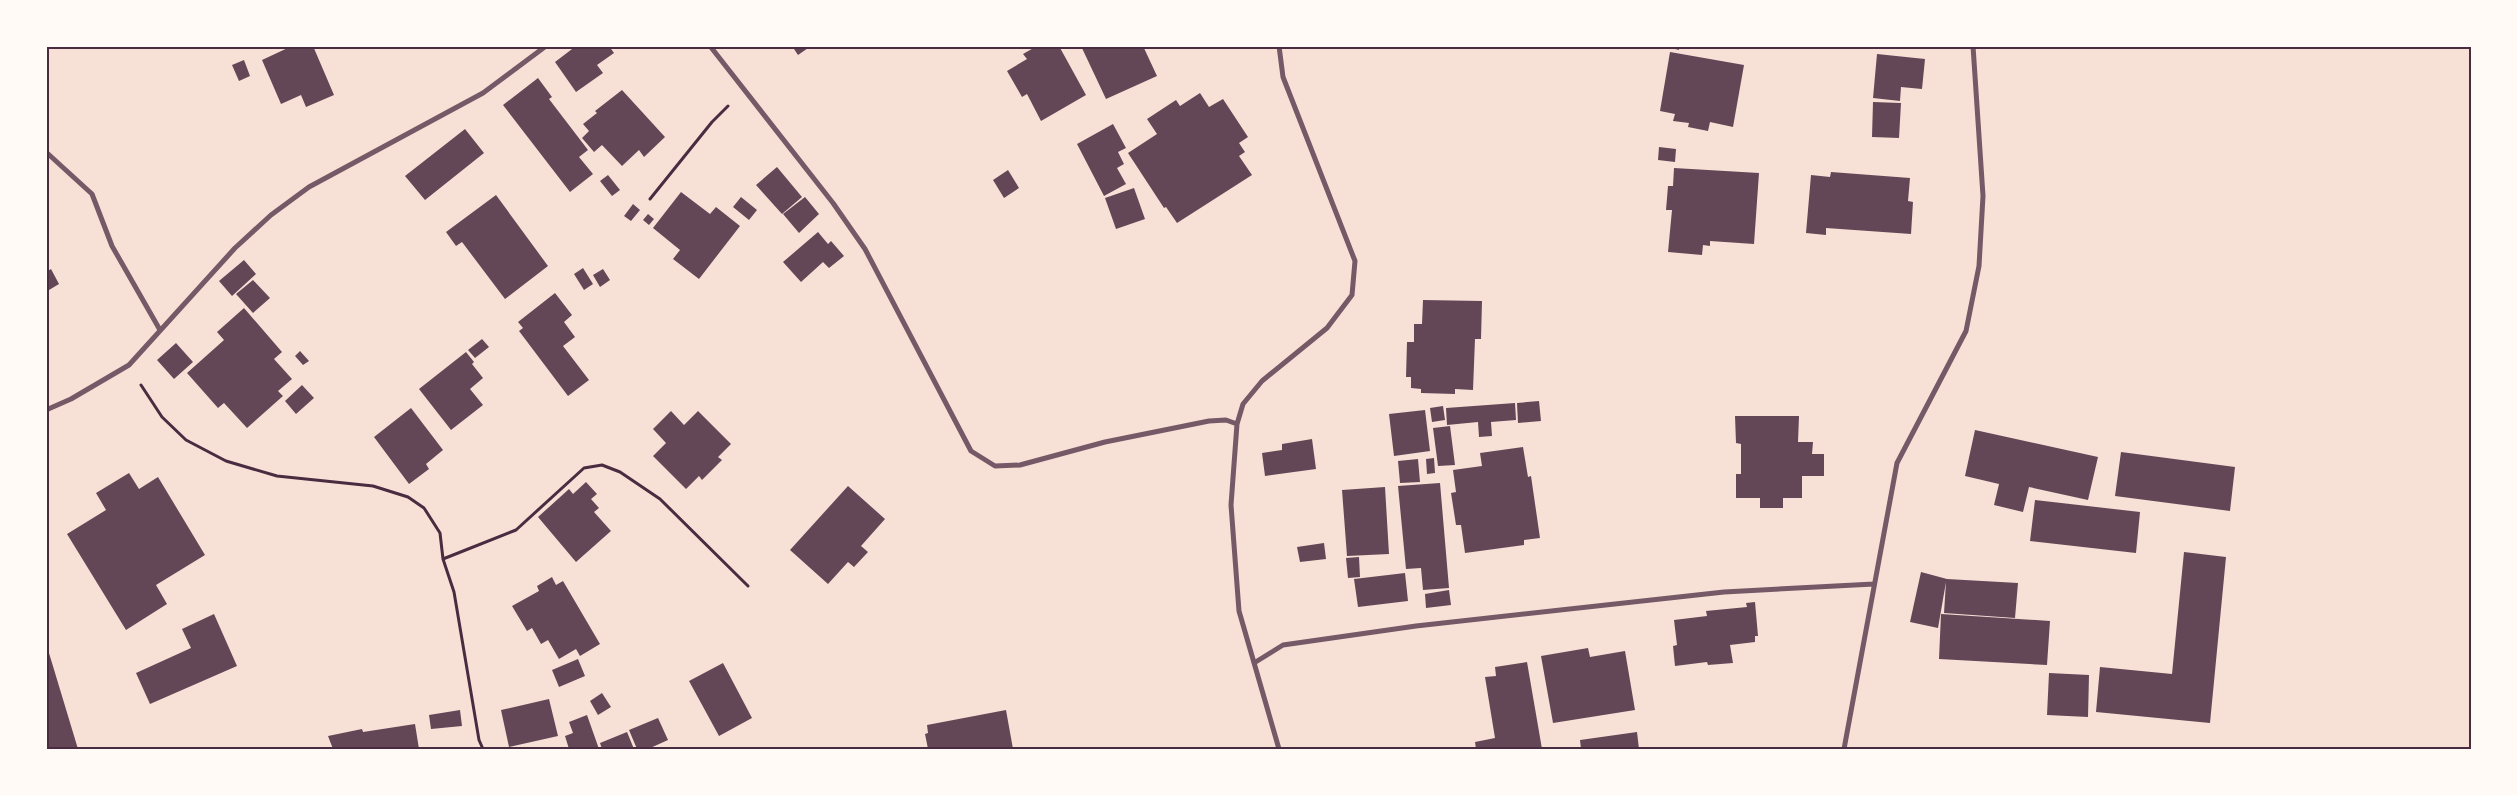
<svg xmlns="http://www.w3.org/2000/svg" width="2517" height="795" font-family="'Nunito Sans',sans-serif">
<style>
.building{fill:#644757}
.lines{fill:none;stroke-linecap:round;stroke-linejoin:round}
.path{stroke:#4a2c40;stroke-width:3}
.minor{stroke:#755966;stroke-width:5}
.neatline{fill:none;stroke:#4a2c40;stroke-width:2}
</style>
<rect width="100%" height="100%" fill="#f7e1d7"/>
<path class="building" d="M292,46H313L334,95L306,107L301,95L281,104L262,60Z
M576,46H609L614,53L597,65L603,73L576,92L555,62Z
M792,46H811L798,55Z
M1037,46H1059L1086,95L1041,121L1027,94L1022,97L1007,71L1027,59L1023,54Z
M1081,46H1136L1137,48L1143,46L1157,76L1106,99Z
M1663,46H1679V50Z
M1670,52L1744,65L1733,127L1710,122L1708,131L1688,127L1689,123L1673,121L1675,114L1660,111Z
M1877,54L1925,59L1922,89L1901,87L1900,101L1873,98Z
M244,60L250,76L239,81L232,65Z
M538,78L552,97L549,99L588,150L579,157L593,174L570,192L503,105Z
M622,90L665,137L644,157L639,150L622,166L602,145L594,152L582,138L589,131L583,124L597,113L595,111Z
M1200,93L1209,107L1223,99L1248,137L1239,143L1245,152L1239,156L1252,175L1177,223L1166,207L1164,208L1128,153L1157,134L1147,119L1176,100L1180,106Z
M1873,102L1901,103L1899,138L1872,137Z
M1113,124L1126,148L1118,152L1124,164L1117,168L1126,184L1104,196L1077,144Z
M465,129L484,153L425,200L405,176Z
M1659,147L1676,149L1675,162L1658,160Z
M777,167L802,197L782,214L756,185Z
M1674,168L1759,173L1754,244L1710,241V246L1703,245L1702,255L1668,252L1672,210H1666L1668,186H1673Z
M1008,170L1019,188L1004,198L993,180Z
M1831,172L1910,178L1908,201L1913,202L1911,234L1826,228V235L1806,233L1811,175L1830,177Z
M608,175L620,190L612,196L600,181Z
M1134,188L1145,219L1116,229L1105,198Z
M681,192L710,214L716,207L740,226L699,279L673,259L680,250L653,228Z
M496,195L548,266L505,299L462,242L456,246L446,232Z
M741,197L757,210L749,220L733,207Z
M805,197L819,214L799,233L783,214Z
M633,204L640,210L631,221L624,216Z
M648,214L654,219L649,225L643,220Z
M818,232L828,244L831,241L844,256L829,268L823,262L801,282L783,262Z
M244,260L256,274L232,296L219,281Z
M583,268L593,284L584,290L574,274Z
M51,269L59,284L49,290L46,285V272Z
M603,269L610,280L600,287L593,275Z
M253,280L270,298L253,313L236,294Z
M555,293L572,315L564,322L575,337L563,346L589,380L568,396L519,331L523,328L518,322Z
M1423,300L1482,301L1481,339H1475L1473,390L1455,389V394L1421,393V389L1411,388V377H1406L1407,342H1414V324H1422Z
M244,308L282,352L274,359L292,379L278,391L283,396L247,428L224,403L218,408L187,373L224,340L217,332Z
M482,339L489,347L475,358L468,350Z
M176,343L193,362L174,379L157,360Z
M300,351L309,361L303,365L295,356Z
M466,352L474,362L472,364L483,378L470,389L483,405L451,430L419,389Z
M302,385L314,398L296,414L285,401Z
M1539,401L1541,421L1518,423L1517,403Z
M1515,403L1516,420L1491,422L1492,436L1479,437L1478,422L1447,425L1446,408Z
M1443,406L1445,420L1432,422L1430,408Z
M411,408L443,450L426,464L429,469L409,484L374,437Z
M1425,410L1430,451L1394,456L1389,414Z
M671,411L684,425L698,411L731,444L718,457L722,460L702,480L699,476L686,489L653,456L666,443L653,429Z
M1735,416H1799L1798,442H1813L1812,454H1824V476H1802V498H1783V508H1760V498H1736V474H1741V444L1736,443Z
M1450,426L1455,465L1438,466L1433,428Z
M1975,430L2098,457L2088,500L2029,487L2023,512L1994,505L1999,484L1965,476Z
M1312,439L1316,469L1265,476L1262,453L1282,450V444Z
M1523,447L1528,477L1531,476L1540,538L1524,540V545L1465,553L1461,525H1456L1451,493L1456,492L1453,470L1482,466L1480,453Z
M2121,452L2235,467L2230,511L2115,496Z
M1434,458L1435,473L1427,474L1426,459Z
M1418,459L1420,482L1400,483L1398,461Z
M129,473L139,489L158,477L205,555L156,585L167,604L126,630L67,534L106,510L96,493Z
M586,482L597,494L591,499L599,508L594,512L611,531L576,562L538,517L569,489L573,494Z
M1440,483L1449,588L1423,590L1421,568L1406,569L1398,486Z
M848,486L885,519L861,546L868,552L854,567L848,562L828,584L790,550Z
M1385,487L1389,554L1347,556L1342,490Z
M2035,500L2140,512L2136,553L2030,541Z
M1324,543L1326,559L1300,562L1297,547Z
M2184,552L2226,557L2210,723L2096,712L2100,667L2172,674Z
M1359,557L1360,577L1348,578L1346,558Z
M1921,572L1947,579L2018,583L2015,618L1944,613L1946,582L1938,628L1910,622Z
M1405,573L1408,601L1358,607L1354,579Z
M552,577L556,585L563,581L600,644L580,656L576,649L559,659L548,640L541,644L532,628L527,631L512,606L539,591L537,586Z
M1449,590L1451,605L1426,608L1425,594Z
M1755,602L1758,636H1755V642L1730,645L1733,663L1708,665L1707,662L1675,666L1673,646L1677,645L1674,620L1707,616L1706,611L1747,607L1746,603Z
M214,614L237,666L150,704L136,673L191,648L182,629Z
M1941,614L2050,621L2047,665L1939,659Z
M1588,648L1590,657L1625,651L1635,710L1553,723L1541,656Z
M49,653L78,749H46V654Z
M578,659L585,676L559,687L552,670Z
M1527,662L1542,749H1476L1475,742L1495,738L1485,677L1496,676L1495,667Z
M723,663L752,718L719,736L689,681Z
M2049,673L2089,675L2088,717L2047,715Z
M602,693L611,707L598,715L590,701Z
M549,699L558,736L509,747L501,710Z
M460,710L462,726L431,729L429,715Z
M1006,710L1013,749H928L925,734L928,733L927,725Z
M587,715L599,749H569L565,736L573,733L569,722Z
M658,718L668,740L648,749H637L629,730Z
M415,724L419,749H333L328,736L362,729L363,732Z
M627,732L634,749H602L600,743Z
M1637,732L1639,749H1581L1580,740Z"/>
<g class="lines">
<path class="path" d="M650,199L712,122L728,106
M141,385L162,417L186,440L226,461L277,476L373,486L408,497L424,508L440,533L443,559L454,592L479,740L483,749
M443,559L516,530L584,468L602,465L620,472L660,499L748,586"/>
<path class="minor" d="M710,46L833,203L865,249L971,451L995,466L1020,465L1105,442L1209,421L1226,420L1237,424
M1279,46L1283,77L1355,261L1352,295L1327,328L1262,381L1243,404L1237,424L1231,505L1239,611L1279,749
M46,152L92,194L112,246L160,330
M46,410L71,399L129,365L235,248L271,215L309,187L483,93L546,46
M1254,663L1283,645L1416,626L1724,592L1874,584
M1844,749L1897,463L1966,331L1979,266L1983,196L1973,46"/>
</g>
<rect width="2517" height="795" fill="none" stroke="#fffaf5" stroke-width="95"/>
<rect x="48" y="48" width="2422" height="700" class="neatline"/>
</svg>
